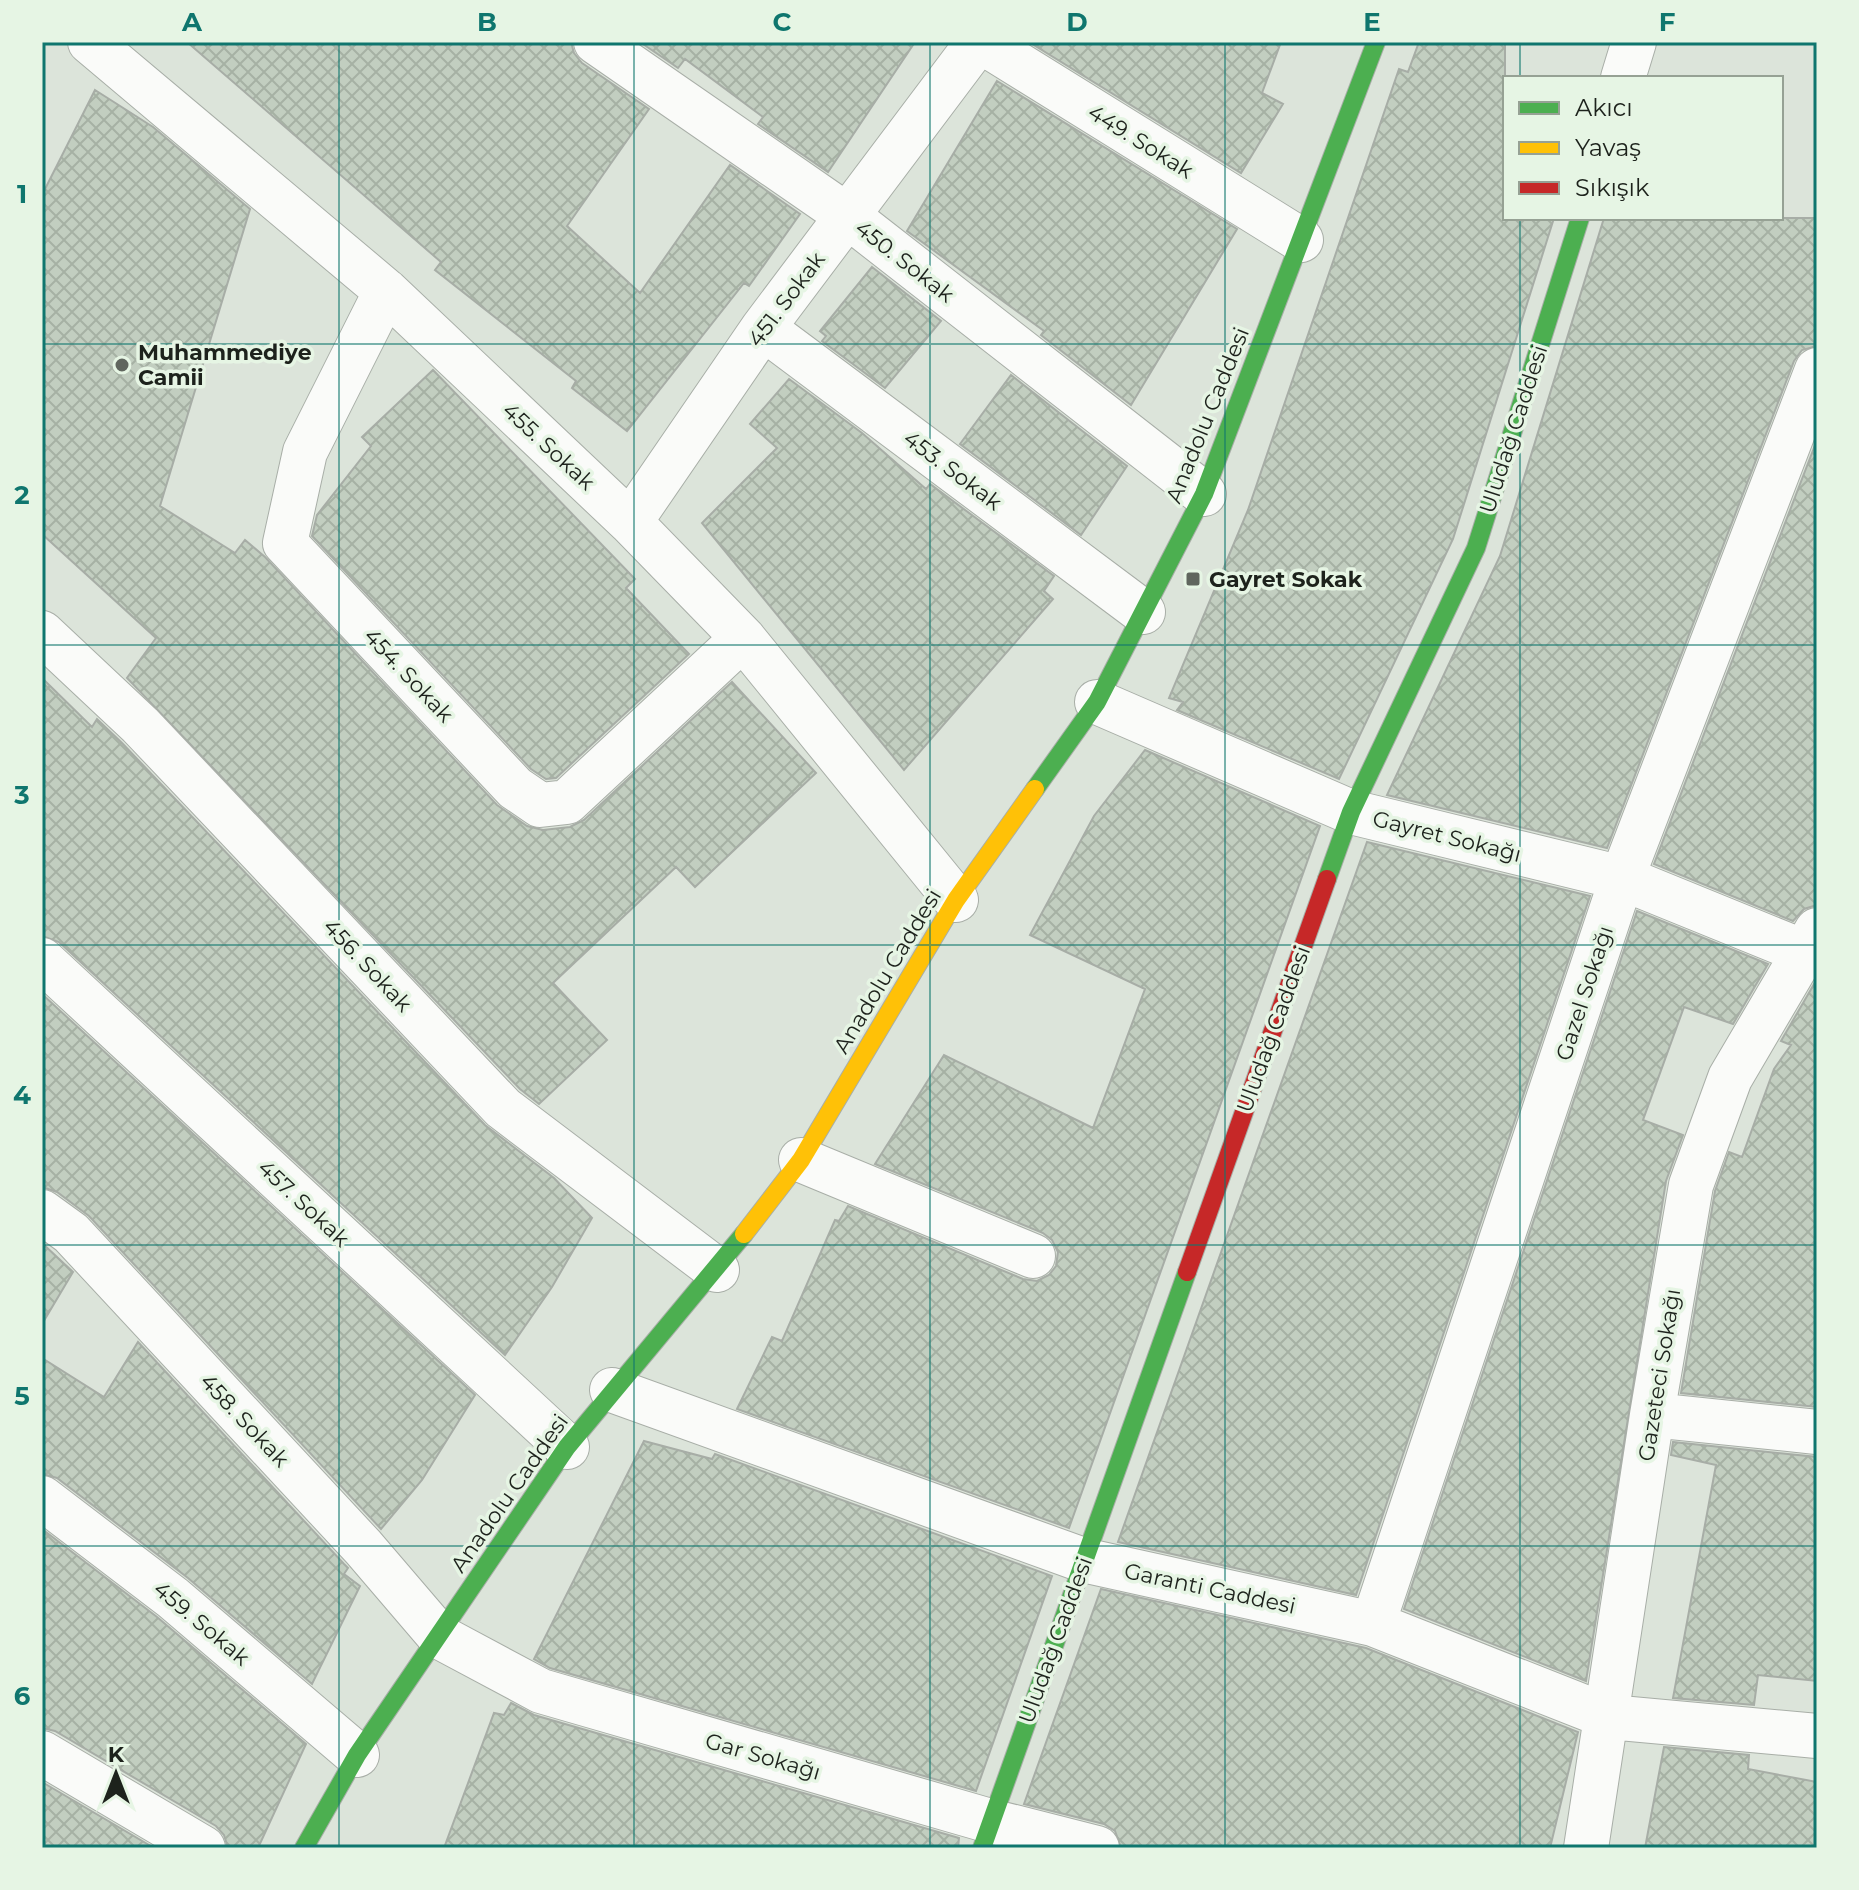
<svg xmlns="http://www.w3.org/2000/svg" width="1859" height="1890" font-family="Montserrat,sans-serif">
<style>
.building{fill:url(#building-cross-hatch);stroke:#a7ada6;stroke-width:2}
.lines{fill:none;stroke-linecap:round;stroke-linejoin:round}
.street-casing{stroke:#a8aea7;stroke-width:46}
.fast-casing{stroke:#a8aea7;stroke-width:20}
.slow-casing{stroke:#a8aea7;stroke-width:20}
.jam-casing{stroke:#a8aea7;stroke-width:20}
.street{stroke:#fafbf9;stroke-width:44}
.fast{stroke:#4caf50;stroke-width:18}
.slow{stroke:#ffc107;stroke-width:18}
.jam{stroke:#c62828;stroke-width:18}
.grid{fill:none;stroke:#0f766e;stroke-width:2;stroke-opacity:0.55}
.poi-dot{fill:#60665e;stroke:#e6f5e4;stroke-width:3}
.labels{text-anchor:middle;stroke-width:7;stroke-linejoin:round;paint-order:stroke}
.street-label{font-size:22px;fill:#1d221c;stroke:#e6f5e4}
.poi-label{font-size:22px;font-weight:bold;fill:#1d221c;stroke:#e6f5e4;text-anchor:start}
.neatline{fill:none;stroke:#0f766e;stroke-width:3}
.grid-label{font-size:26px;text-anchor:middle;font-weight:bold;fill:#0f766e}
</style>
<defs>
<pattern id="building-cross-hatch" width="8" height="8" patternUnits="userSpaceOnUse" patternTransform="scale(2)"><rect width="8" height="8" fill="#c2cec0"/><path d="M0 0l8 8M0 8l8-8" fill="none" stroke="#a6b1a4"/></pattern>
</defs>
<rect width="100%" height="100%" fill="#dce4da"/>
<path class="building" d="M187,42H571L574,53L582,63L649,109L567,226L640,293L730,165L800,214L749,286L744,283L627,431L572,388L576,381L435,270L441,262Z
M640,42H915L828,172L758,124L763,117L685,59L678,68Z
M1029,42H1281L1262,93L1283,104L1241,173Z
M1419,42H1505V218H1554L1453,539L1339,779L1177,710L1183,702L1169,698L1248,510L1399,69L1408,72Z
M997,81L1237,229L1131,405L1041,335L1044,331L907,231Z
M95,90L153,127L250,209L160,506L235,553L245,540L265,557L497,805L527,826L543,830L570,827L584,820L732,682L816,773L695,887L676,867L553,983L607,1040L539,1104L520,1089L127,678L156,638L42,534V195Z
M1604,218H1817V346L1802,350L1794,361L1607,848L1387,795L1500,556Z
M872,267L941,321L885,388L822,341L826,336L820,331Z
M433,370L635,579L626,588L689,654L556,778L546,779L531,769L312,536L317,515L371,446L362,437Z
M1011,375L1127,466L1081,535L960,444Z
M789,379L862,433L926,489L930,484L1054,576L1044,591L1053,599L904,770L702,523L777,448L750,424Z
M1817,440V905L1804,909L1793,921L1654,864Z
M42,678L92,727L97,719L122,743L485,1125L554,1178L592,1218L552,1287L505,1355L59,942L42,936Z
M1145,750L1320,826L1069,1528L737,1409L772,1337L782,1341L835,1220L839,1221L848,1206L1023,1279L1037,1281L1049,1275L1056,1266L1058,1252L1052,1240L1043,1233L875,1164L944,1055L1093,1128L1145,989L1030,935L1094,816Z
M1367,842L1590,896L1356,1595L1118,1542Z
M1637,911L1768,964L1733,1024L1684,1007L1643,1120L1683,1135L1666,1181L1586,1681L1404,1609Z
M1817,979V1407L1681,1393L1715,1191L1729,1152L1742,1157L1774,1069L1791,1045L1781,1041Z
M42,994L475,1395L422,1480L381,1529L89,1216L57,1192L42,1187Z
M42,1243L73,1272L42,1324Z
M138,1342L344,1564L348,1568L344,1574L360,1586L312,1684L188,1578L57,1478L42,1474V1358L104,1397Z
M644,1441L712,1459L715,1454L1052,1576L976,1791L550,1668L534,1659Z
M1673,1442L1817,1457V1681L1758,1675L1754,1705L1673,1698L1716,1465L1671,1455Z
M42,1529L157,1617L306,1744L258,1848H228L224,1835L216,1826L55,1731L42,1728Z
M1101,1589L1366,1648L1578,1732L1550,1848H1121L1115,1831L1104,1824L1024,1804Z
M511,1703L534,1715L959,1838L958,1848H444L494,1713L504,1715Z
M1664,1747L1749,1755L1748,1769L1817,1782V1848H1645Z
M42,1782L154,1848H42Z"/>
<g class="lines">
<g class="street-casing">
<path id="street" d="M90,42L386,291L630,522L743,638L956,900
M596,42L849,217L1204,494
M982,42L1301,240
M1623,78L1634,42
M386,291L305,452L285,543L515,788L540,805L567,802L743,638
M763,328L1143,612
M630,522L763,328L978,42
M42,633L140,725L503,1108L717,1270
M1097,702L1351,812L1622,878L1804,952
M42,960L567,1447
M801,1160L1033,1256
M42,1212L71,1233L363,1547L440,1637L541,1691L990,1821L1097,1848
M612,1390L1083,1560L1373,1624L1609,1717L1817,1736
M1652,1415L1817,1432
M42,1498L173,1598L357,1755
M1373,1624L1622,878L1817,370
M42,1753L203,1848
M1586,1848L1652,1415L1691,1185L1730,1078L1817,930"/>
</g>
<g class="fast-casing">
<path id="fast" d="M1035,789L1097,702L1204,494L1376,42
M1327,879L1351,812L1476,548L1580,218
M304,1848L357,1755L567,1447L744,1234
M982,1848L1187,1272"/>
</g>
<g class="slow-casing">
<path id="slow" d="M744,1234L801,1160L956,900L1035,789"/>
</g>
<g class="jam-casing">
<path id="jam" d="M1187,1272L1327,879"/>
</g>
<use href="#street" class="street"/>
<use href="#fast" class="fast"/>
<use href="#slow" class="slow"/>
<use href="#jam" class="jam"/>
</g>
<path class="grid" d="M339,42V1848M634,42V1848M930,42V1848M1225,42V1848M1520,42V78M1520,218V1848M42,344H1817M42,645H1817M42,945H1817M42,1245H1817M42,1546H1817"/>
<g class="poi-dot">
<circle cx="122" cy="365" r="8"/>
<rect x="1185" y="571" width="16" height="16" rx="4"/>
</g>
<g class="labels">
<g class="street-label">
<text transform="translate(1141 141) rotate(32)" y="8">449. Sokak</text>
<text transform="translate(905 261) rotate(38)" y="8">450. Sokak</text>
<text transform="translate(786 299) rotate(-53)" y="8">451. Sokak</text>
<text transform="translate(1207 415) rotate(-68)" y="8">Anadolu Caddesi</text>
<text transform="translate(1513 429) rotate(-72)" y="8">Uludağ Caddesi</text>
<text transform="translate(549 446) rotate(43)" y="8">455. Sokak</text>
<text transform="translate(953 470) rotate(37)" y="8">453. Sokak</text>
<text transform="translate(409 675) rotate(47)" y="8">454. Sokak</text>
<text transform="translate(1447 836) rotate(14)" y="8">Gayret Sokağı</text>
<text transform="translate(368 965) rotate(47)" y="8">456. Sokak</text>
<text transform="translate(887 971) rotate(-59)" y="8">Anadolu Caddesi</text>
<text transform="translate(1584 993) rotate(-72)" y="8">Gazel Sokağı</text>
<text transform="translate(1273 1029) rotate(-70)" y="8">Uludağ Caddesi</text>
<text transform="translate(304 1203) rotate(43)" y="8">457. Sokak</text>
<text transform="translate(1659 1375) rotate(-81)" y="8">Gazeteci Sokağı</text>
<text transform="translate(245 1420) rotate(47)" y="8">458. Sokak</text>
<text transform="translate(509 1493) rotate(-55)" y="8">Anadolu Caddesi</text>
<text transform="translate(1210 1588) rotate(12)" y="8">Garanti Caddesi</text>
<text transform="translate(202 1623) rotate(40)" y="8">459. Sokak</text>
<text transform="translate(1055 1640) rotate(-70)" y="8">Uludağ Caddesi</text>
<text transform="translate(763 1756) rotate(16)" y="8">Gar Sokağı</text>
</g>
<g class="poi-label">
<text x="138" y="360">Muhammediye<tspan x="138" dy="25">Camii</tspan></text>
<text x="1209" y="587">Gayret Sokak</text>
</g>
</g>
<rect width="1859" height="1890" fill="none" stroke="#e6f5e4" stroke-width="88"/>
<rect x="1503" y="76" width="280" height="144" fill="#e6f5e4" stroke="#96a194" stroke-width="2"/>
<rect x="1519" y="102" width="40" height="12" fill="#4caf50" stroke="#96a194" stroke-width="2"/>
<text x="1575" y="116" font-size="24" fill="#1d221c">Akıcı</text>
<rect x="1519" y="142" width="40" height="12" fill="#ffc107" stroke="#96a194" stroke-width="2"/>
<text x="1575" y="156" font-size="24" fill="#1d221c">Yavaş</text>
<rect x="1519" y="182" width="40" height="12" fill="#c62828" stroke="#96a194" stroke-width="2"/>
<text x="1575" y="196" font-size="24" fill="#1d221c">Sıkışık</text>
<g transform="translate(116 1774)" stroke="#e6f5e4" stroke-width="6" paint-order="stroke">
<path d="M0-6L14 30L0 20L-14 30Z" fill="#1d221c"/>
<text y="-12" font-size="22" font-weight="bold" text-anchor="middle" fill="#1d221c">K</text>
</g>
<rect x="44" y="44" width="1771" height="1802" class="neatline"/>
<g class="grid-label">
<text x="192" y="31">A</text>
<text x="487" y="31">B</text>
<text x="782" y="31">C</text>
<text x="1077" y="31">D</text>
<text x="1372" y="31">E</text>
<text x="1667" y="31">F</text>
<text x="22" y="203">1</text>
<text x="22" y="504">2</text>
<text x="22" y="804">3</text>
<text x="22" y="1104">4</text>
<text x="22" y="1405">5</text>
<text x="22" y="1705">6</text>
</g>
</svg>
